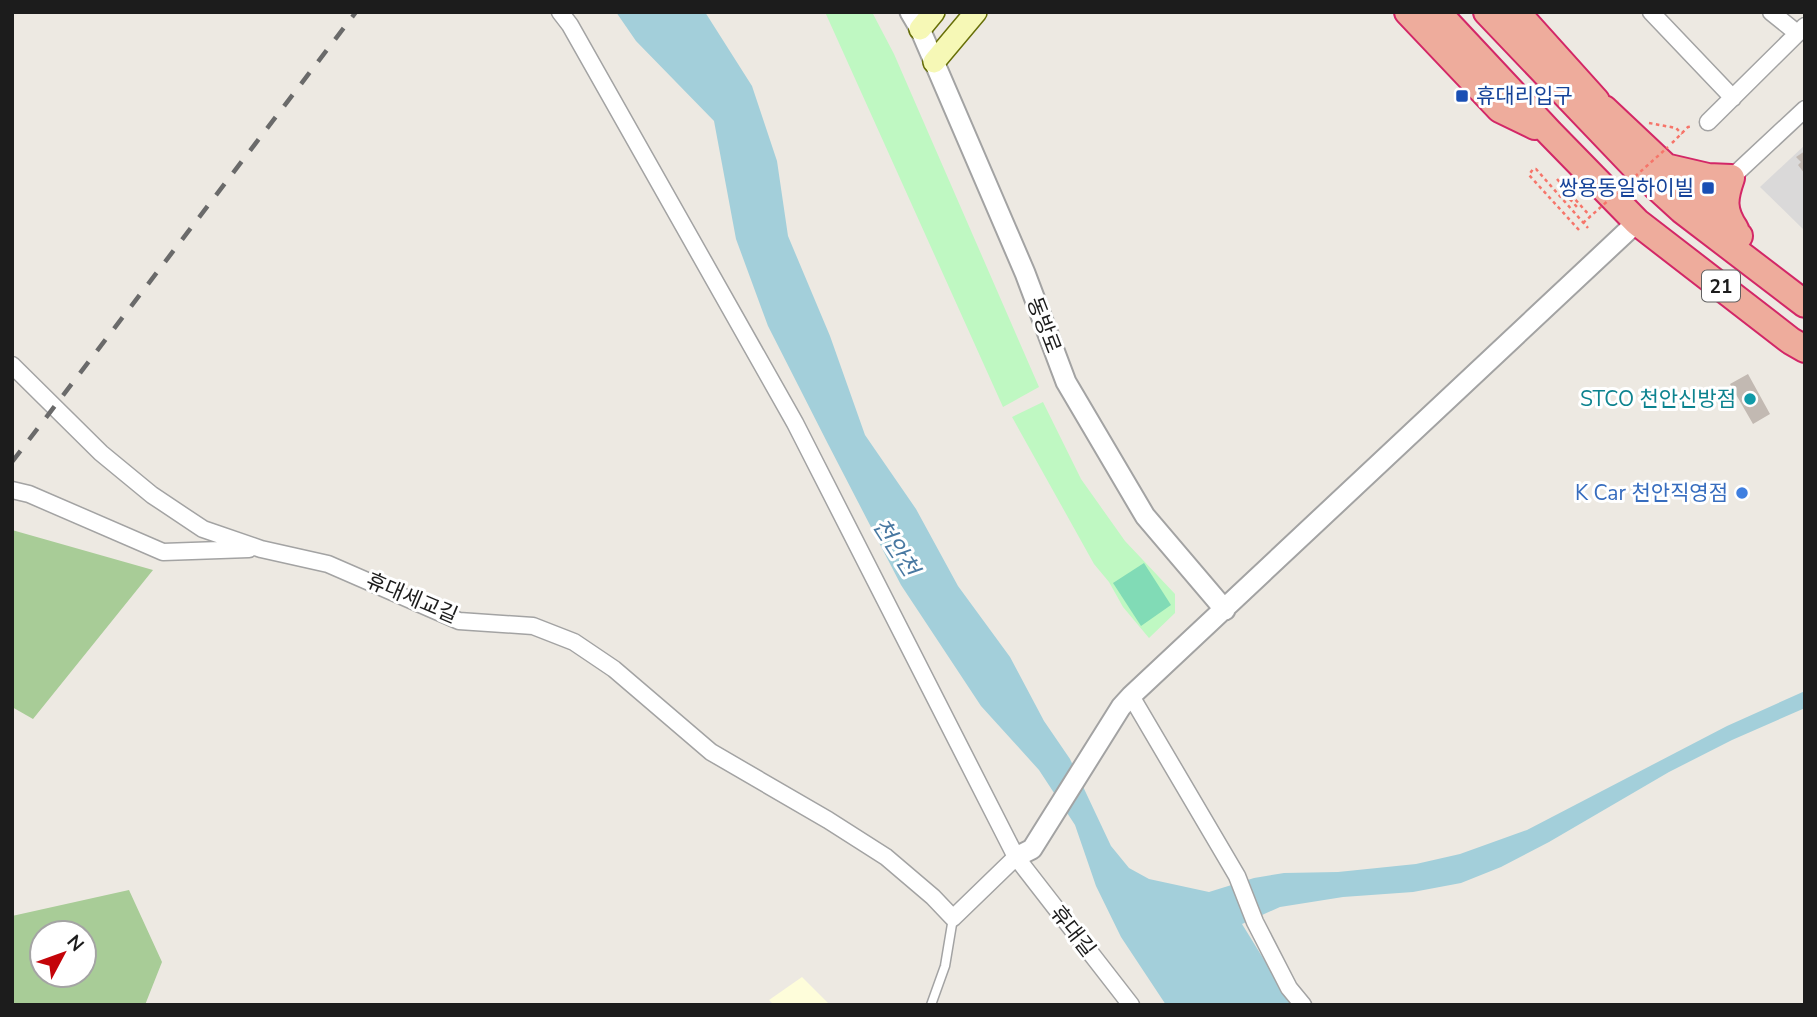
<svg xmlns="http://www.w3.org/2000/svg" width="1817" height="1017" font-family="'Nunito Sans','Noto Sans KR',sans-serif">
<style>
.residential{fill:#dad9d9}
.education{fill:#fefdda}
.forest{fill:#a8cc97;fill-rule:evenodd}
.park{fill:#bff8c2}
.pitch{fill:#81dbb6}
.water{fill:#a3cfda}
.building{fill:#c2b9b2}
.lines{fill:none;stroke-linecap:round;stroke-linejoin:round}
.service-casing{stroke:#a3a3a3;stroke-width:11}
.minor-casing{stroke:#a3a3a3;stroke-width:19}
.tertiary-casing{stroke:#a3a3a3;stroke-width:23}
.secondary-casing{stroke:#676f07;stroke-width:24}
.trunk-casing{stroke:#d32767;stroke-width:30}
.path{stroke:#f6756a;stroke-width:2.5;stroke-dasharray:3.5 3.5;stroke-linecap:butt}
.service{stroke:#fff;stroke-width:8}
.minor{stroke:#fff;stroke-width:16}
.tertiary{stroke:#fff;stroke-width:19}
.secondary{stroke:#f6f8b6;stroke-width:21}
.trunk{stroke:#eeac9c;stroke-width:26}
.rail{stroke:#6a6a6a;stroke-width:4.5;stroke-dasharray:14 14;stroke-linecap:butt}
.path-bridge{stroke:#f6756a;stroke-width:2.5;stroke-dasharray:3.5 3.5;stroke-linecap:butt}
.transit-dot{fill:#1a4fb4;stroke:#fff;stroke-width:2.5}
.culture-dot{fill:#0f9aa8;stroke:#fff;stroke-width:2.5}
.shop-dot{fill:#3f7fe0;stroke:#fff;stroke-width:2.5}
.labels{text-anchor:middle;stroke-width:6;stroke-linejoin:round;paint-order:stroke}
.shield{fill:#fff;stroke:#606060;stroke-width:2}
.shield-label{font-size:19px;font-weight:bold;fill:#1c1c1c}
.transit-label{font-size:21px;fill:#164399;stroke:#fff;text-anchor:start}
.street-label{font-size:21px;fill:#1c1c1c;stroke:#fff}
.culture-label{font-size:21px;fill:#0d838f;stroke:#fff;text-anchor:end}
.shop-label{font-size:21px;fill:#366cbe;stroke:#fff;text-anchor:end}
.water-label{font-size:23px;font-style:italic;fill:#4878a1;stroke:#fff}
</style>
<rect width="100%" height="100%" fill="#ede9e2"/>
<path class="residential" d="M1805,145V231L1760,187Z"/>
<path class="education" d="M802,977L830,1005H774L769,1000Z"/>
<path class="forest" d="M12,530L153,570L33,719L12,707Z
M129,890L162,962L145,1005H12V916ZM42,933H84V975H42Z"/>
<path class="park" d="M825,12H872L894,54L1039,387L1003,407Z
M1043,402L1081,479L1125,541L1175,594V613L1149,638L1123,607L1109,582L1094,564L1012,417Z"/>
<path class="pitch" d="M1144,563L1171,605L1141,626L1113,583Z"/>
<path class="water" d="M616,12H705L752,86L777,161L788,236L830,336L865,435L916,509L958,586L1010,657L1044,721L1070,759L1111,846L1129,868L1149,879L1209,892L1254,878L1284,873L1338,872L1416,864L1460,854L1527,830L1727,726L1805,691V708L1732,740L1669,772L1549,842L1501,867L1461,883L1413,892L1343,897L1280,907L1242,924L1292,1005H1166L1121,937L1096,886L1075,825L1039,770L981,706L901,585L828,444L768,326L736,239L714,121L636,41Z"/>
<path class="building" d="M1805,151V174L1798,165L1801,162L1796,157Z
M1748,374L1770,414L1753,424L1730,384Z"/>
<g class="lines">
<g class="service-casing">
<path id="service" d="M931,1005L945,966L953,918"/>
</g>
<g class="minor-casing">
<path id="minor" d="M560,12L570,25L795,423L1016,857L1131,1005
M1651,12L1733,98
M1771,12L1797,33
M1708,122L1805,26
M1731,178L1805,109
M12,365L101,453L152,495L203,529L261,549L328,564L459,621L533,626L574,642L614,669L711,752L828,820L886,857L933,897L953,918L1016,857
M12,490L29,494L163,552L249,549
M1131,696L1237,876L1255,922L1289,988L1303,1005"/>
</g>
<g class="tertiary-casing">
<path id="tertiary" d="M910,12L920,29L1025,273L1066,382L1145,516L1225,610
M1016,857L1032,849L1121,707L1131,696L1637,222"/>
</g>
<g class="secondary-casing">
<path id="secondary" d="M920,29L934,12
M934,62L976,12"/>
</g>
<g class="trunk-casing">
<path id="trunk" d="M1408,12L1500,109L1535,126
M1437,12L1550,133L1637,222L1791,341L1805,349
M1487,12L1636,168L1682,210L1805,304
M1516,12L1596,101
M1604,109L1739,236
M1665,167L1708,177L1731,178C1724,198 1722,210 1735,229"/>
</g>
<path class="path" d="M1649,123L1676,128L1682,134
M1672,143L1688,127L1693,126
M1557,179L1590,216
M1571,194L1568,197L1577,207
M1579,230L1529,175L1533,169H1536L1588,228"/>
<use href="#service" class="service"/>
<use href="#minor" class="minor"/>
<use href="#tertiary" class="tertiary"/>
<use href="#secondary" class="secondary"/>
<use href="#trunk" class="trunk"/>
<path class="rail" d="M12,462L356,12"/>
<path class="path-bridge" d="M1583,223L1668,147"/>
</g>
<g class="transit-dot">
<rect x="1455" y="89" width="14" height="14" rx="3.5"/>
<rect x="1701" y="181" width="14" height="14" rx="3.5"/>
</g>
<circle class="culture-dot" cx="1750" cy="399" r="7"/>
<circle class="shop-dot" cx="1742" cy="493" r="7"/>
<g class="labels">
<rect class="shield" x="1702" y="270.5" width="38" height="31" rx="5"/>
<g class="shield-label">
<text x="1721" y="293">21</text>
</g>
<g class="transit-label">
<text x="1476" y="103">휴대리입구</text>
<text x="1694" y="195" text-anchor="end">쌍용동일하이빌</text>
</g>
<g class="street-label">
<text transform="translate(1044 325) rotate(69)" y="7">동방로</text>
<text transform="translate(412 598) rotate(23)" y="7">휴대세교길</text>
<text transform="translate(1073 931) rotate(52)" y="7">휴대길</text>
</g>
<g class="culture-label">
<text x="1736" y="406">STCO 천안신방점</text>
</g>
<g class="shop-label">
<text x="1728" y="500">K Car 천안직영점</text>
</g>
<g class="water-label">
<text transform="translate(896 547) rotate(57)" y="8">천안천</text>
</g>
</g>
<rect width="1817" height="1017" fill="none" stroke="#1c1c1c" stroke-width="28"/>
<g transform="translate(63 954) rotate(49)"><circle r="33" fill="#ffffff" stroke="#a4a4a4" stroke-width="2"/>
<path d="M0-5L12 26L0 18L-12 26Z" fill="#c40409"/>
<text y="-10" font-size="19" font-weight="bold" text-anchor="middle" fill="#1c1c1c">N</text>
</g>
</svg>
